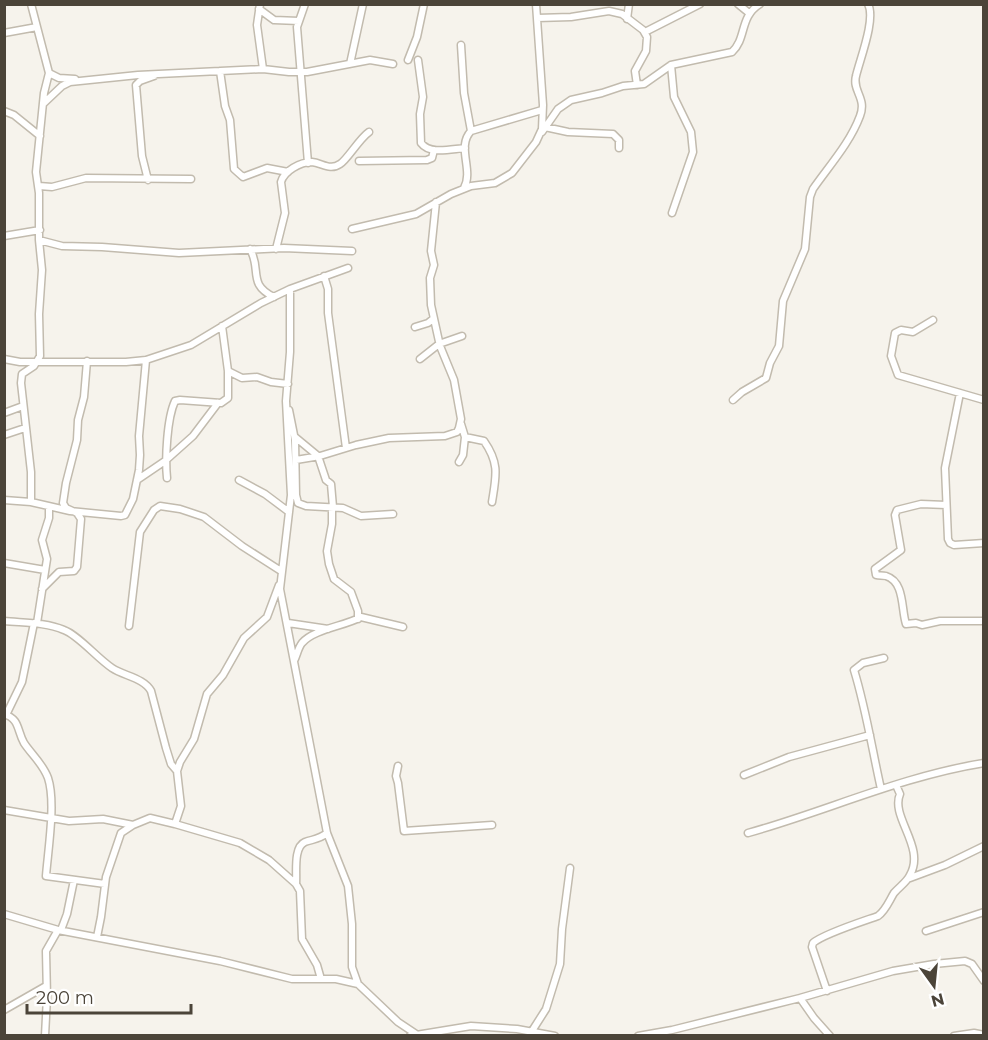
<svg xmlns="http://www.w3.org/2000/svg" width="988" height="1040" font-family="Montserrat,sans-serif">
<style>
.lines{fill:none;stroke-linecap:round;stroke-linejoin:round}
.minor-casing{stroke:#c2bbae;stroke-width:9}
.minor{stroke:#fff;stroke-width:6}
</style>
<rect width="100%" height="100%" fill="#f6f3ec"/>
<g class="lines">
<g class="minor-casing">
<path id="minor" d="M31,4L49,73L44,93L36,172L39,193V240L42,270L39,314L40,356L34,366L22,374L21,383L31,472V502
M260,4L257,25L263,69
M305,4L297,27L308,163
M738,4L749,13
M259,9L274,20L299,21
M537,18L571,17L609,11L622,14L643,30L647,37L646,51L635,71L637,85
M627,19L629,4
M645,32L700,4
M4,33L37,27
M461,45L464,93L471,131
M408,60L417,37L424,4
M418,60L423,97L420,114L421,143C430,155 451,149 465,148
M350,64L363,4
M671,65L674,97L691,132L693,152L672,213
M220,71L225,106L230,120L234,169L243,177L267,168L288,172
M49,73L59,78L75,79
M44,103L62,86L70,82L138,75L263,69L289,72H307L370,60L393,64
M4,111L14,115L40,136
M545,127L568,132L613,134L619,140V148
M542,132L558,109L571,100L602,93L623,86L644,84L671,65L732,52C747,38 739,17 760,4
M359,161L427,160L432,158L434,150
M148,180L142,156L136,85L140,81L154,76
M39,186L52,187L86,178L191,179
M464,188C474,170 456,147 471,131L542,110
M352,229L416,214L451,194L471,186L495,183L512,173L536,142L542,129L543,105L536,4
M4,236L40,230
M39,240L62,246L102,247L179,253L284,248L352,251
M250,249C262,270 247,284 274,297
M276,249L285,213L281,182C284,171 300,162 312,162C322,163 330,171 340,164C347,160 359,139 369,132
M324,276L328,289V313L346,448
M290,289V352L286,401L291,495L280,589L327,833L348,886L352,924V967L358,984L398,1022L416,1034
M933,320L913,332L901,330L895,333L891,356L898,375L984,400
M415,327L428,323L433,319
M4,359L20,362H126L146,360L191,345L261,303L290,289L348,268
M420,359L439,344L462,336
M228,371L242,378L257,377L271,382L288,384
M960,393L945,468L948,539L950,543L954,545L984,543
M733,400L742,392L766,378L770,363L779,346L783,301L805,249L810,197L813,189C829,166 850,143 860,116C867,98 852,91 856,76C860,59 876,19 868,4
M289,410L295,440L296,495L298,503L306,506L343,508L361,516L393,514
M4,413L23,406
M461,424L465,437L484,441C500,464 496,476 492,502
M4,435L25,428
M295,437L318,456
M318,456L326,480L331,484L333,507
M296,460L320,456L356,445L389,438L445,436L457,432L459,428L461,419L454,380L440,346L431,305L430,278L434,265L431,251L436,202
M459,462L463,455L465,437
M167,478C165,459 167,418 175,401L180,400L221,403L228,398V371L222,326
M137,480L165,461L193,436L218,403
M239,480L265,494L289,512
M4,500L31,502L70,511L121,516L125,515L133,499L139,470L140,455L139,436L146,360
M946,505L921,504L897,510L895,515L901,550L875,569L876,575C879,576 882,575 886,576C905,582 901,609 906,624L916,623L922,625L940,621H984
M332,507V524L327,551L329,564L334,579L351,592L358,611V619
M4,563L45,570
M42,589L59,572L74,571L77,567L81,519L77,513L66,508L63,503L66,483L77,440L78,420L84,397L87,361
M4,621C24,623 45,622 64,630C78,635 97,658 112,668C124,676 144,678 151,691L166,748L171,764L177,771L181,806L175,824L240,843L269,860L296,884L300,891L302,939L317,965L321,979
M37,623L47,559L42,540L49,518V507
M288,623L328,629
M129,626L140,532L154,510L160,506L180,509L204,517L242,546L281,571
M294,661C297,655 298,648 302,643C314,629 345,626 361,617L403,627
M4,714C20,719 17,731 24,743C32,755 43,764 48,778C56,802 48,850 46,876L105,884
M6,715L22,682L34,623
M398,766L396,776L398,783L404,831L492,825
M177,771L180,762L194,739L207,694L223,675L244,638L267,617L279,585
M744,775L789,757L870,735
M881,789C872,749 866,709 854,670L863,663L884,658
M4,810L69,821L103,819L133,825
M748,833C827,811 902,776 984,763
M910,878L945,865L984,846
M296,884C297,873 293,847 305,842C314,839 320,839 327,833
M4,914L58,930L220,961L292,979H336L358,984
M61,930L67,914L74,880
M926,931L984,912
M97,937L101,917L106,877L121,833L133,825L150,818L175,824
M827,991L812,947L813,943C823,934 864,921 878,916C886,910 889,901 894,893C899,887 907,882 910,875C926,847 890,817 900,794L896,785
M800,998L814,1018L830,1036
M4,1010L46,986
M532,1031L546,1009L560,964L562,929L570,868
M45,1036L47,997L46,951L58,930
M410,1036L471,1026L517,1029L555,1036
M638,1036L672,1030L800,998L893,971L934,964L965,961L972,964L984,981
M954,1036L974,1033L984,1035"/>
</g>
<use href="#minor" class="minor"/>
</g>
<rect width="988" height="1040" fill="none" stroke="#4b4439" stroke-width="12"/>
<g transform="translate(934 986) rotate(165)" stroke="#ffffff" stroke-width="4.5" paint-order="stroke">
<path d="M0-4.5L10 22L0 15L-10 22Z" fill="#4b4439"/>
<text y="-9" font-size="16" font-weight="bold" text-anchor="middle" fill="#4b4439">N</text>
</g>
<path d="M27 1004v9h164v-9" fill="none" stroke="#4b4439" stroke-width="3"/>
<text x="36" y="1004" font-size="18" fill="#4b4439" stroke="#ffffff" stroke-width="4.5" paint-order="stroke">200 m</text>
</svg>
